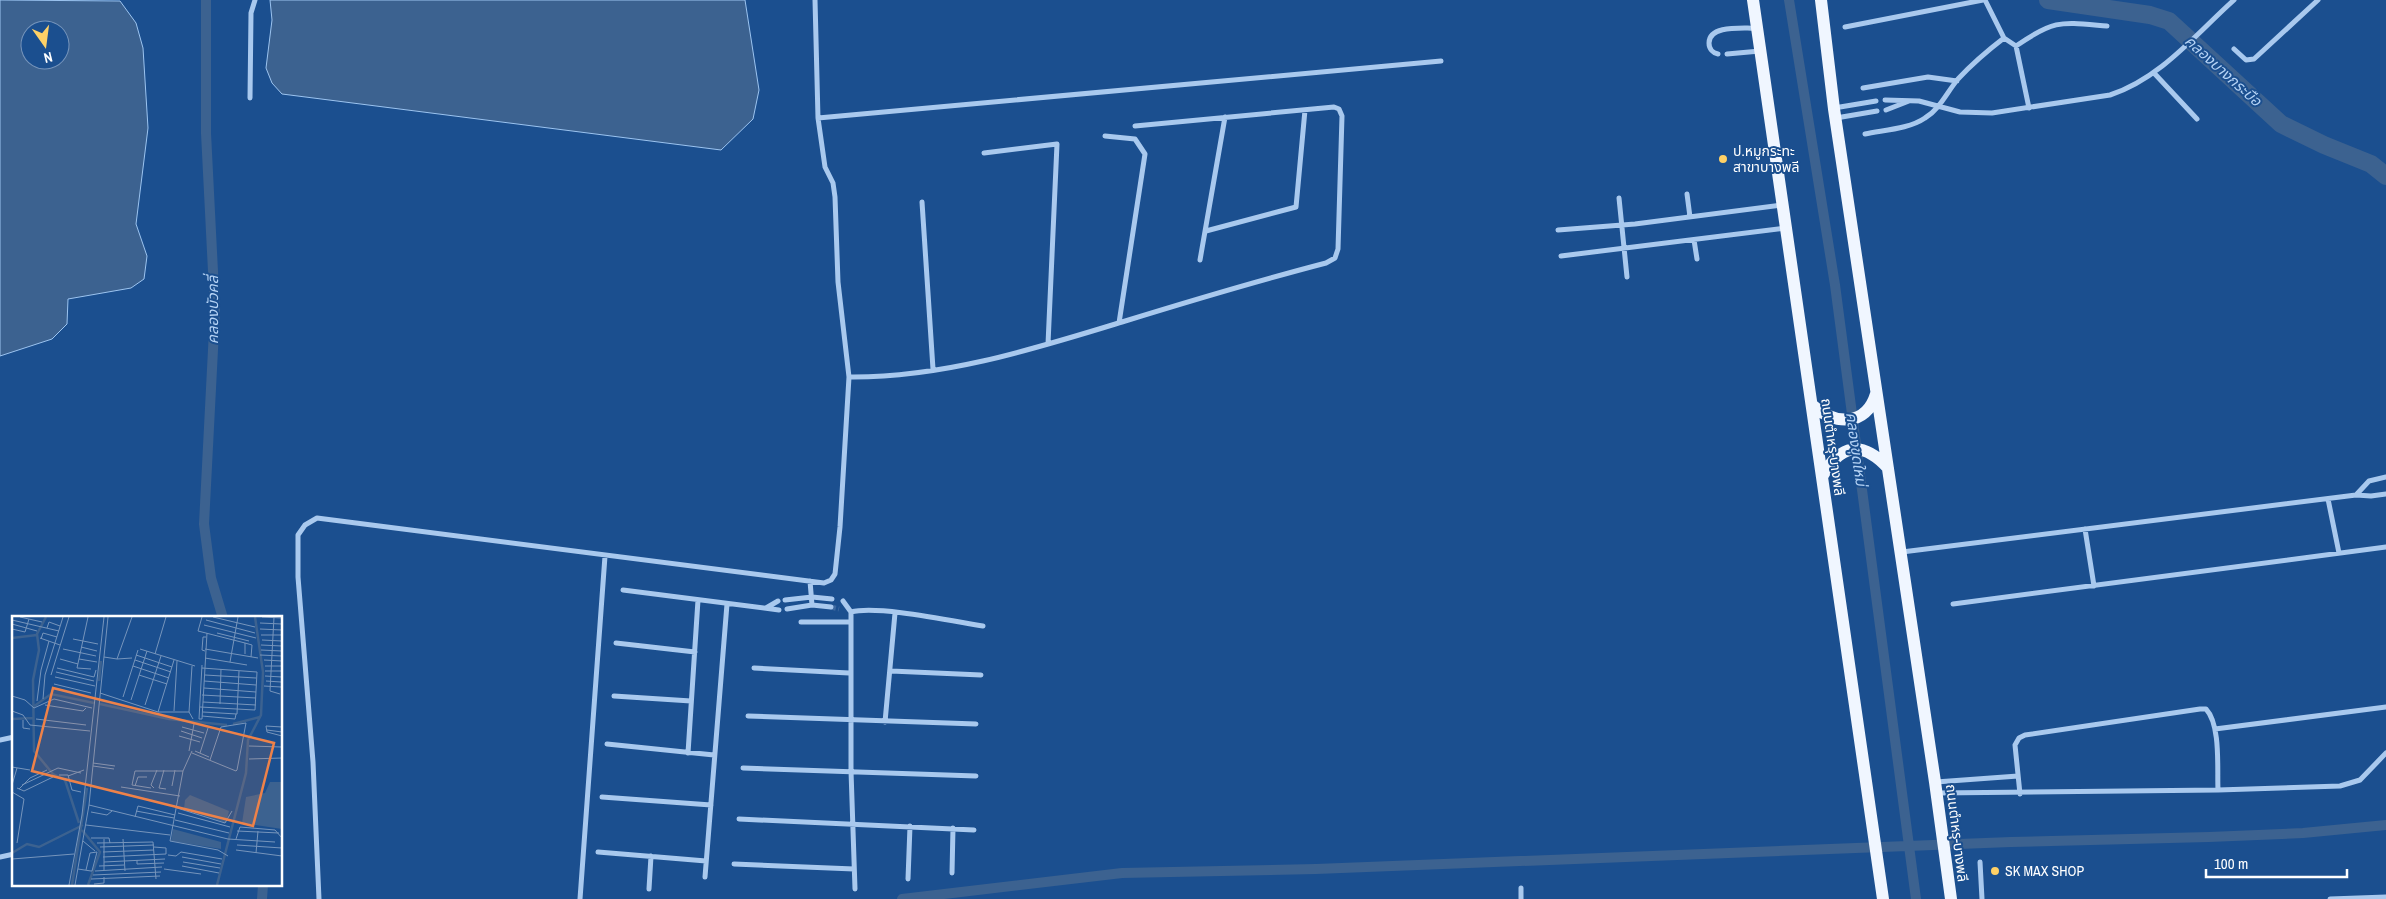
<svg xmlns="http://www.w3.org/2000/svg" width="2386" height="899" font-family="'Archivo Narrow','Noto Sans Thai',sans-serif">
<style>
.water{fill:#3c6290;stroke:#9cc4f0;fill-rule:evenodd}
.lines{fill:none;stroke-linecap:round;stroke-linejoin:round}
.canal{stroke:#3c6290;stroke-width:10}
.river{stroke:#3c6290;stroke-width:18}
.minor-tunnel{stroke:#3d69a0;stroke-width:5;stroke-dasharray:5 2.5;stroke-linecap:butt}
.minor{stroke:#a9c9ee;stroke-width:5}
.primary{stroke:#f0f6ff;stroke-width:12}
.poi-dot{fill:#ffd166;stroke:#1b4f8f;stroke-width:2}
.labels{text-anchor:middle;stroke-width:4;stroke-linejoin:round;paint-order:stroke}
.poi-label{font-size:14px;fill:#fff;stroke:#1b4f8f;text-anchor:start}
.street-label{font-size:14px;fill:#fff;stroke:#1b4f8f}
.water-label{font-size:15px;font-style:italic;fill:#b5d3f5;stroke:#1b4f8f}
.inset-river{fill:none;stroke:#3c6290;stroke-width:2.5}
.inset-road{fill:none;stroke:#7695bc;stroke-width:1}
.view{fill:#ee8249;fill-opacity:0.15;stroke:#ee8249;stroke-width:2.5}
.inset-edge{fill:none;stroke:#fff;stroke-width:2.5}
</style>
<rect width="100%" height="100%" fill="#1b4f8f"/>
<path class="water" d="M0,0L120,1L136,23L143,48L148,128L136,224L147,256L144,279L131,288L68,299L67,324L52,339L0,356ZM30,30H60V60H30Z
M270,0H745L759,90L753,119L721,150L282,94L272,83L266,68L272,20Z"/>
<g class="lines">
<path class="canal" d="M206,0V133L215,311L204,524L211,578L223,618
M1789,0L1835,285L1916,899
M262,899L263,885
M902,899L1122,873L1316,869L2011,842L2209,837L2303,833L2386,825"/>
<path class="river" d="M2048,0L2150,15L2169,21L2281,124L2324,145L2371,164L2386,176"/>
<path class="minor-tunnel" d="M831,607L839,609"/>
<path class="minor" d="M1985,0L2004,38L2016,46C2055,19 2061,22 2107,26
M1845,27L1983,0
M2016,46L2029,108
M2234,49L2246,60L2254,59L2318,0
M1718,54C1713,53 1709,49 1709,43C1709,24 1745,29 1757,28
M1727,54L1760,51
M2154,73L2197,119
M1863,88L1928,77L1957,81
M250,98L251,13L255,0
M1885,100L1919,101L1960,112L1992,113L2110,95C2160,79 2196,34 2234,0
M1834,108L1876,101
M1886,110L1909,101
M818,118L1441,61
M1836,118L1877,111
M1865,134C1884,130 1909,129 1925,118C1940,109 1947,92 1958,79C1972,64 1987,51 2004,38
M1105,136L1135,139L1145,154L1119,323
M984,153L1057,144L1048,344
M1687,194L1690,217
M1619,198L1627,277
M922,202L933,369
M1558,230L1635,224L1782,205
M1206,231L1296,207L1305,110
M1694,240L1697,259
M1561,256L1786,228
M1200,260L1225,117
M849,377C942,378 1034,349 1122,322C1190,301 1257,281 1326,263L1335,258L1338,249L1342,116L1339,109L1334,107L1135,126
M2356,495L2371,496L2386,494
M2328,499L2339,553
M2085,529L2094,586
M1902,552L2356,495L2369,481L2386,477
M810,581L812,605
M623,590L779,610
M785,600L812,597L832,599
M843,601L851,612V771L855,889
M1953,604L2386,547
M766,608L778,601
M787,609L812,605L831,607
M851,612C877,605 952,621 983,626
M801,622H851
M616,643L695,652
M754,668L849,673
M891,671L981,675
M614,696L691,701
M748,716L976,724
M885,722L895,613
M2215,729L2386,707
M0,740L14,737
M607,744L714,755
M688,753L698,600
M743,768L976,776
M1936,782L2018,776
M1937,793L2218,790L2340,786L2360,780L2386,753
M2020,794L2015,745L2019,738L2025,735L2200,709H2206C2221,725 2217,769 2218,790
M602,797L711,805
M739,819L974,830
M598,852L706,861
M0,857L14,854
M1980,862L1982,899
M734,864L854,869
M952,873L953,828
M705,877L727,604
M908,879L910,826
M649,889L651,856
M319,899L313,762L298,577V535L305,525L317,518L824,583L831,580L835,574L840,527L849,377L838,282L835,197L833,183L825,167L818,118L815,0
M580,899L605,556
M1521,899V888
M2330,899L2386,897"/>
<path class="primary" d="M1753,0L1883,899
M1821,0L1834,109L1935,782L1951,899
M1812,405C1834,425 1866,427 1876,394
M1822,477C1840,444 1862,440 1888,468"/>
</g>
<g class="poi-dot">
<circle cx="1723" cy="159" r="5"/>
<circle cx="1995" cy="871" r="5"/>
</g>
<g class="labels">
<g class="poi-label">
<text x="1733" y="156">ป.หมูกระทะ<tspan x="1733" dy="16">สาขาบางพลี</tspan></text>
<text x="2005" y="876">SK MAX SHOP</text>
</g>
<g class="street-label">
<text transform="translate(1833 447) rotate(82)" y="5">ถนนตำหรุ-บางพลี</text>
<text transform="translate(1957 833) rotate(83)" y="5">ถนนตำหรุ-บางพลี</text>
</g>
<g class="water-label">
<text transform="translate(2223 71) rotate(42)" y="5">คลองบางกระบือ</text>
<text transform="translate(213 310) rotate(-90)" y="5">คลองบัวคลี่</text>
<text transform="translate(1856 449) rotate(82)" y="5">คลองขุดใหม่</text>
</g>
</g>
<g transform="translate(12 616)">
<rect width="270" height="270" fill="#1b4f8f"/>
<path d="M258,166H270V213L230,207L234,181L253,177ZM178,179L217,195L214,207L172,193L173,184ZM161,213L209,226V233L159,225Z" fill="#3c6290"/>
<path class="inset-river" d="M34,1L25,18L27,34L21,64L22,135L41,158L53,164L67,207M0,22L25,19M87,65L89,45M88,88L157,103L215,109M21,91L39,78L82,87M0,103L21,102M221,108L248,101M70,214L88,236L76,269M0,237L15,228L27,231L71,209M60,269L75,172M205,269L234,157L236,124L249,99L251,56L243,1"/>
<path class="inset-road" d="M8,1L30,6M76,1L65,52L79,53M190,1L186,15L233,27M201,1L243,11M250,1L270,2M262,1L258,75L268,78M0,4L47,15M194,4L243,17M248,7L270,8M0,8L25,15M192,9L244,22M35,12L37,6L48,10M0,13L13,16L17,3M248,13L270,14M205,17L237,25M249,19H270M28,22L48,29M29,23L31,17L45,21M61,23L86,28M250,24L270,25M249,29L270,30M69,31L85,35M51,33L84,40M128,33L183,50M193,33L246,42M249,34L270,35M193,35L190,34L191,21H194M143,38L154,1M233,38V27L240,29L239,41M124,39L160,51M248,39L270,40M92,41L105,43L120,1M193,42L235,49M48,43L66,48M67,43L85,46M105,43L120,42M123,44L159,56M252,44L270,45M218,46L226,1M190,49L187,103H190M121,50L157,62M253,50H270M45,52L82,61L84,54M253,55H270M44,56L82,65M39,59L57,1M127,59L155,68M193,59L244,62M253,60L270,61M43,61L83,70M192,65L244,69M254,65L269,66M42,68L79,77M252,70L269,71M41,72L74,80M192,72L244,76M88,77L146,96H177L181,103M190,79L244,82M0,80L13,84L22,92L42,83L80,92M111,81L126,34M31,83L33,59L51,1M119,84L135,35M25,85L29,54L37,25M191,86L244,89M208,88L209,53M33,89L71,95L74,92M133,89L149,40M188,91L243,94L245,56L190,52M0,95L11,99L18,109L78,115M162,95L165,45M146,96L162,44M177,96L180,50M191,96L225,98L227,55M190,100L223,103L224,98M24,103L74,109M190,103L195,17M11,104V112L18,113M170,111L192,117M270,111L254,110L255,116L270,120M255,114L270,116M169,115L190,122M167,120L188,126M237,130L270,131M177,135L182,108M180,135L171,155L158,225L206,234L216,240M183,135L197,141M180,137L224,155L225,154L234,107L209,111L198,144M188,137L196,112M237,143L270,142M81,147L103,150M81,150L102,153M0,151L18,154M152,154L147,172L154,173M47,159H56L60,174L69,176M56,160L72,154M0,169L5,152M10,169L46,152L69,157M123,170L126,161H135M160,170L163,154M109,171L168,180M5,172L12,175L41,161M139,172L120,169L123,155H171M142,172L139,169L145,154M7,173L18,162L35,154M0,176L12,183L5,227M77,189L216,223L263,226M165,192L213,207L220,195M124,195L162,202M79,196L95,199L100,195M166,197L218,211M123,201L126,190L163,199M163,204L217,217M74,209L158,219M225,215L267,217M79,222H97L98,227M92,223V254M111,223L113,255M224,223L228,211L263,214L270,222M71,225L83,235M85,227L141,226L144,263M225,229L270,232M88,231L142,229M224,234L270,240M91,236L142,234M244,237L246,215M156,239L164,240L169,236L210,243M91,241L154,238V232L142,231M170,241L209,248M0,243L62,238M125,244V248L152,247M92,246L153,243M171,246L208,252M87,250L112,249M170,250L207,257M66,253L79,255H80L85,236L78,237L74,254M152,253L189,258M83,255L150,251M81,259L149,256M79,263L148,260M82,268L92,267V261M57,269L70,199L92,1M63,269L77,189L96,1"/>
<path class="view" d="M41,72L262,127L241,210L20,155Z"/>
<rect width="270" height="270" class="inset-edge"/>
</g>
<g transform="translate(45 45) rotate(166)"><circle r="24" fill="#1b4f8f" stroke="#7695bc"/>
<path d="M0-4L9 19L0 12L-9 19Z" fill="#ffd166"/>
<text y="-8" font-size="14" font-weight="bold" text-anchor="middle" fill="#ffffff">N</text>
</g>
<path d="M2206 869v8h141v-8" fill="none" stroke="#ffffff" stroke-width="2.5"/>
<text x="2214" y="869" font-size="15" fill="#ffffff" stroke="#1b4f8f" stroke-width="4" paint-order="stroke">100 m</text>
</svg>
